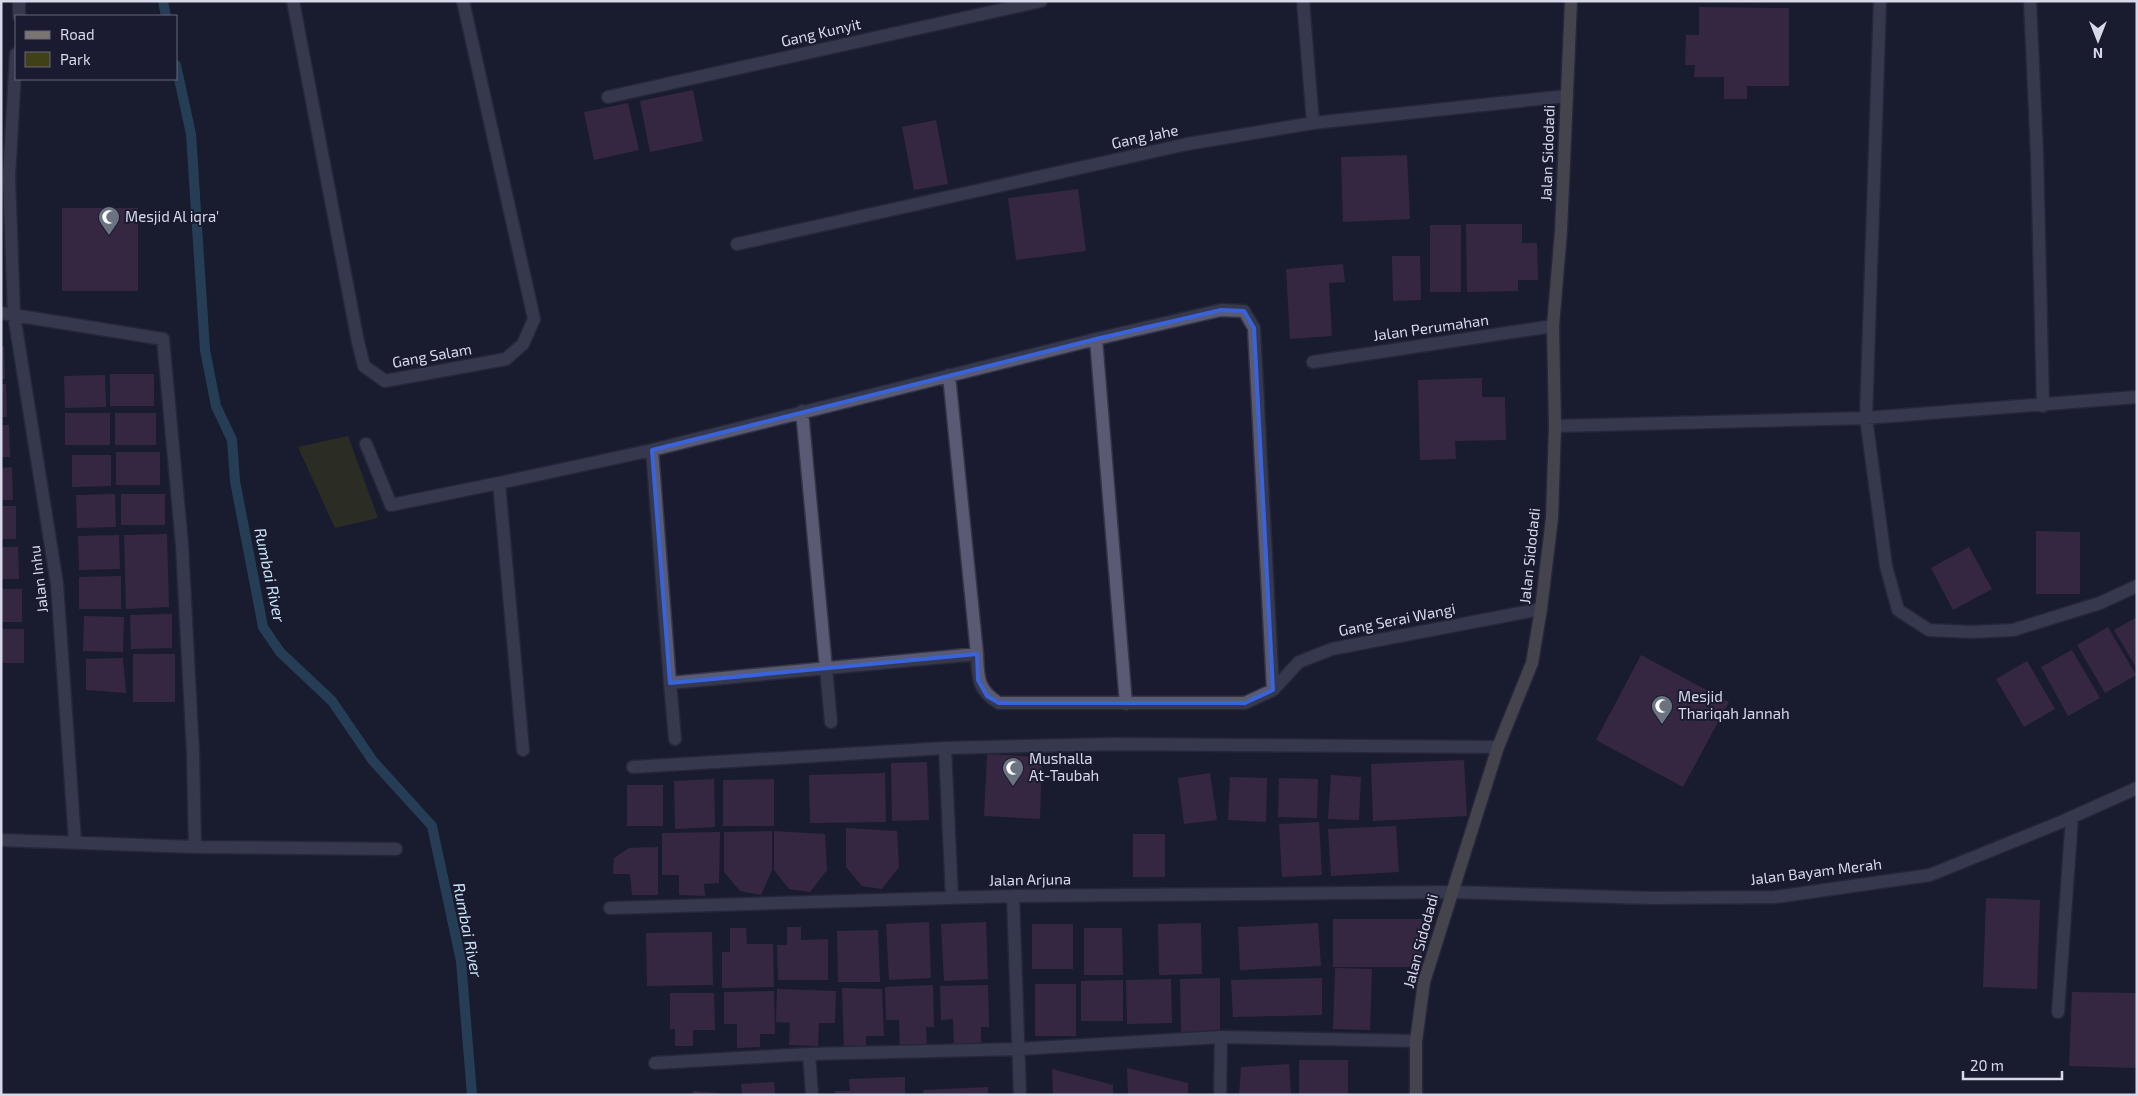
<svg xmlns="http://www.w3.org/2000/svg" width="2138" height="1096" font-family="'Exo 2',sans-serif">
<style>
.green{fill:#414118}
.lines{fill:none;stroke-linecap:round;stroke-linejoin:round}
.stream{stroke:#366984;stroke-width:10}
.building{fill:#573657}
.lane-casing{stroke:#343445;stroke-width:15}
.street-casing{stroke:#343445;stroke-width:15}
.secondary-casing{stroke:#343445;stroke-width:15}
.lane{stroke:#595b74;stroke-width:12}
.street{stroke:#595b74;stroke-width:12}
.secondary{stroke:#7b7572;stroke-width:12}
.marked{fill:none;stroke:#3963da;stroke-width:4;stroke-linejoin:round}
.labels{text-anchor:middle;stroke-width:4;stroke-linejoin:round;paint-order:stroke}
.street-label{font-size:15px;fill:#d8d9e8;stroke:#1a1b30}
.poi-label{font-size:15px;fill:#d8d9e8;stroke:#1a1b30;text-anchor:start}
.water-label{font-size:16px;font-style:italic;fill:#c7e5f6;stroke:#1a1b30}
</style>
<rect width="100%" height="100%" fill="#1a1b30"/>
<path class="green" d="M348,436L378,518L335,528L298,447Z"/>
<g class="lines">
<path class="stream" d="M163,1L166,16
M176,65L191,134L205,350L216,406L232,440L235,481L263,627L280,652L332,701L373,761L432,826L461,961L472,1095"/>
</g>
<path class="building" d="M1699,7L1789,8V86H1747V99H1724V77H1694L1695,65H1685L1686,35H1699Z
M693,90L703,141L650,152L640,101Z
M628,103L639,150L594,160L584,112Z
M936,120L948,184L914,190L902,127Z
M1407,155L1410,219L1343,222L1341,157Z
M1078,189L1086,251L1016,260L1008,198Z
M62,208H138V291H62Z
M1466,224H1522V243H1537L1538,280H1518V291L1467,292Z
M1430,225H1461V292H1430Z
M1392,256H1420L1421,300L1393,301Z
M1343,264L1345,282L1329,283L1332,336L1290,339L1286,269Z
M1,346H4L5,379H1Z
M110,374H154V406H110Z
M105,375L106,407L65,408L64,376Z
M1482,378V397H1505L1506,440L1455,441L1456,459L1420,460L1418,380Z
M1,384H6L7,417H1Z
M65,413H110V445H65Z
M115,413H156V445H115Z
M1,425H9L10,457H1Z
M116,452H160V485H116Z
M72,455H111V486L72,487Z
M12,467L13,500H1V468Z
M115,494L116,527L77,528L76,495Z
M121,494H165V525H121Z
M1,506H16V539H1Z
M2036,531L2080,532V594H2036Z
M167,534L169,607L126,609L124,535Z
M119,535L120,569L79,570L78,536Z
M1,547H18L19,579H1Z
M1969,547L1992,589L1953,610L1931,568Z
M121,576V609H79V577Z
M1,589H22V622H1Z
M172,614V648L131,649L130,615Z
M84,616L124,617L123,652L83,651Z
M2137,617V669L2114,630Z
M2108,627L2136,675L2105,693L2077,645Z
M1,629H24V663H1Z
M2072,650L2100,698L2068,716L2041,667Z
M133,654H175V702H133Z
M1641,655L1729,702L1683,787L1596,740Z
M123,658L126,693L86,690V659Z
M2027,661L2055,709L2024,727L1996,679Z
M987,754L1042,757L1040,819L984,816Z
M1464,760L1467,816L1373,821L1371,764Z
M927,762L929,820L892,821L891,763Z
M885,773L886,822L810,823L809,775Z
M1210,773L1217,820L1184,824L1178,778Z
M1331,775L1361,777L1359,820L1328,819Z
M1230,777L1267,778L1266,822L1228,820Z
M1279,778L1318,779L1317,818L1278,817Z
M714,779L715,827L675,829L674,781Z
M774,779V826H723V780Z
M627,785H663V826H627Z
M1319,822L1322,875L1282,877L1279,824Z
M1396,826L1399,872L1331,876L1328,829Z
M846,828L897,831L899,867L882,889L862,886L846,867Z
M772,831V870L761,895L740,891L724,872V832Z
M774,831L825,834L827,870L810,892L789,889L774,870Z
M720,832L719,883L704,884L705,896L679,895V875H662V833Z
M1133,834H1165V877H1133Z
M658,847V895H632L630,874H613L614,858L629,848Z
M1986,898L2040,900L2037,989L1983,987Z
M1333,919H1422V967H1333Z
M929,922L931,978L889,980L886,924Z
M986,922L988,979L944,981L941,924Z
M1201,923L1202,974L1159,975L1158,924Z
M1318,923L1321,966L1240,970L1238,927Z
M1032,924H1073V969H1032Z
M787,927H801V940L828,939V980H778L777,945H787Z
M730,928H746L747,944H773L774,987L722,988V952H730Z
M1084,928H1122L1123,975H1084Z
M878,930L880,982H838L837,931Z
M712,932L713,985L647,986L646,933Z
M1335,968L1372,969L1370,1030L1333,1029Z
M1220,978V1032L1181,1033L1180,979Z
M1322,978V1015L1233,1017L1231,980Z
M1171,979L1172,1023L1127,1024L1126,980Z
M1123,980V1021H1081V981Z
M1035,984H1076V1036H1035Z
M933,985L934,1027H926L927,1050H900L899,1020H886L885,987Z
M988,985L989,1027H981V1049L954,1050L953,1019L941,1020L940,986Z
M842,988L882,989L884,1036H866V1050L844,1051Z
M777,989L836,991L835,1023H819L818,1046L789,1045L790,1023L776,1022Z
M774,991L775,1034H760V1047L737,1048V1024H724V992Z
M2072,992L2137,993V1068L2069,1066Z
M670,993H714L715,1030H693V1046H675V1029H670Z
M1299,1060H1348V1095H1299Z
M1289,1064L1291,1095H1239L1241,1067Z
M1127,1068L1188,1083V1095H1128Z
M1052,1069L1113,1085V1095H1053Z
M905,1077V1095H835V1091H850L849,1079Z
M774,1082L775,1095H742L741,1084Z
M988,1087V1095H924L923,1090Z
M693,1091L719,1093V1095H693Z"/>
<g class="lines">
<g class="lane-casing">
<path id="lane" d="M366,444L391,505L499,483"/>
</g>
<g class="street-casing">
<path id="street" d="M293,1L358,342L364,366L385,381L506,359L523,344L534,319L463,1
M1303,1L1313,123
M1880,1L1866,418L1886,566L1898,610L1929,630L1972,632L2013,630L2100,603L2137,586
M2030,1L2037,154L2043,406
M19,16V1
M16,54L9,177L14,315L57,584L75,842
M608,97L1041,1
M737,244L1187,144L1313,123L1567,96
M1,313L163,339L182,545L193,753L195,847
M1096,339L1126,704
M1313,362L1553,326
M949,375L977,654
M802,411L831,722
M1555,426L1866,418L2137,397
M670,683L675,739
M1273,690L1254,328L1244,311L1221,310L1096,339L652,450L670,683L977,654C978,677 977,690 999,703H1245L1273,690L1299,662L1332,649L1541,609
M945,748L952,898
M523,750L499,483L652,450
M633,767L945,748L1114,744L1498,747
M1,840L195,847L396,849
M1013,896L1020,1095
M610,908L1013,896L1451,892L1653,898L1775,897L1930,875L2061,822L2137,788
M2058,1012L2072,817
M809,1054L812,1095
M655,1063L809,1054L1018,1049L1221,1037L1416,1041
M1220,1095L1221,1037"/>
</g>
<g class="secondary-casing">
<path id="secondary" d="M1416,1095V1041L1424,982L1498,747L1532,663L1541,609L1552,518L1555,426L1553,326L1561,231L1571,1"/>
</g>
<use href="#lane" class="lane"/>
<use href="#street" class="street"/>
<use href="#secondary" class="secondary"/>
</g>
<path d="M0 0H2138V1096H0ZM1221,310L1244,311L1254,328L1273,690L1245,703H999L987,696L978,680L977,654L670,683L652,450L1096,339Z" fill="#1a1b30" fill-opacity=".55" fill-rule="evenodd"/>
<path class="marked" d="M1221,310L1244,311L1254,328L1273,690L1245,703H999L987,696L978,680L977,654L670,683L652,450L1096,339Z"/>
<defs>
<g id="mosque-pin" transform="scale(1.125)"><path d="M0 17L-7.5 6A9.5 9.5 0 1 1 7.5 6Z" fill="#6b7280" stroke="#1a1b30"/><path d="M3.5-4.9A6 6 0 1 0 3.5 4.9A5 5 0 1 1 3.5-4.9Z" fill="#fff"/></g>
</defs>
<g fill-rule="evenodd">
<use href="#mosque-pin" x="109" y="217"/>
<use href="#mosque-pin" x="1662" y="706"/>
<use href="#mosque-pin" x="1013" y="768"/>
</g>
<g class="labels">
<g class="street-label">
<text transform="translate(821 33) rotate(-13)" y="5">Gang Kunyit</text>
<text transform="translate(1145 137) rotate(-12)" y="5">Gang Jahe</text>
<text transform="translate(1548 153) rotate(-88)" y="5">Jalan Sidodadi</text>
<text transform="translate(1431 328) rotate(-8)" y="5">Jalan Perumahan</text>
<text transform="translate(432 356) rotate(-10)" y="5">Gang Salam</text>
<text transform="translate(1530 556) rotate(-84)" y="5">Jalan Sidodadi</text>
<text transform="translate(39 579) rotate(-97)" y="5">Jalan Inhu</text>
<text transform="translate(1397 620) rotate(-11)" y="5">Gang Serai Wangi</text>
<text transform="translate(1816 872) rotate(-7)" y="5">Jalan Bayam Merah</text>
<text transform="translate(1030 880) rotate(-1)" y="5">Jalan Arjuna</text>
<text transform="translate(1421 941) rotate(-75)" y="5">Jalan Sidodadi</text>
</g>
<g class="poi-label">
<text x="125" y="222">Mesjid Al iqra'</text>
<text x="1678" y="702">Mesjid<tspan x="1678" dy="17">Thariqah Jannah</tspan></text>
<text x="1029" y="764">Mushalla<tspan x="1029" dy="17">At-Taubah</tspan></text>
</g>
<g class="water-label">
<text transform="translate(270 575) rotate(78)" y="6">Rumbai River</text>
<text transform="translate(468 930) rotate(79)" y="6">Rumbai River</text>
</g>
</g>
<rect width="2138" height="1096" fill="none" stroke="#d8d9e8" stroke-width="5"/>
<rect x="15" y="15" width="162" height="65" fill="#1a1b30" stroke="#66677a"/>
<rect x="25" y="31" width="25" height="8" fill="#7b7572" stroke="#66677a"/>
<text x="60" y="40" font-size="15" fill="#d8d9e8">Road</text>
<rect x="25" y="52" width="25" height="15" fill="#414118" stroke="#66677a"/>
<text x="60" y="65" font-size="15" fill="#d8d9e8">Park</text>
<g transform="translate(2098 40) rotate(180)" stroke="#1a1b30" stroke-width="4" paint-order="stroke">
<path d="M0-4L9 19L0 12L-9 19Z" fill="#d8d9e8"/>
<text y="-8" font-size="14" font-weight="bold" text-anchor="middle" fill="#d8d9e8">N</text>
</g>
<path d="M1963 1071v8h99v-8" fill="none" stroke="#d8d9e8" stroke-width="2.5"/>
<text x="1970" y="1071" font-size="15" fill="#d8d9e8" stroke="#1a1b30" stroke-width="4" paint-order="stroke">20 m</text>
</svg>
